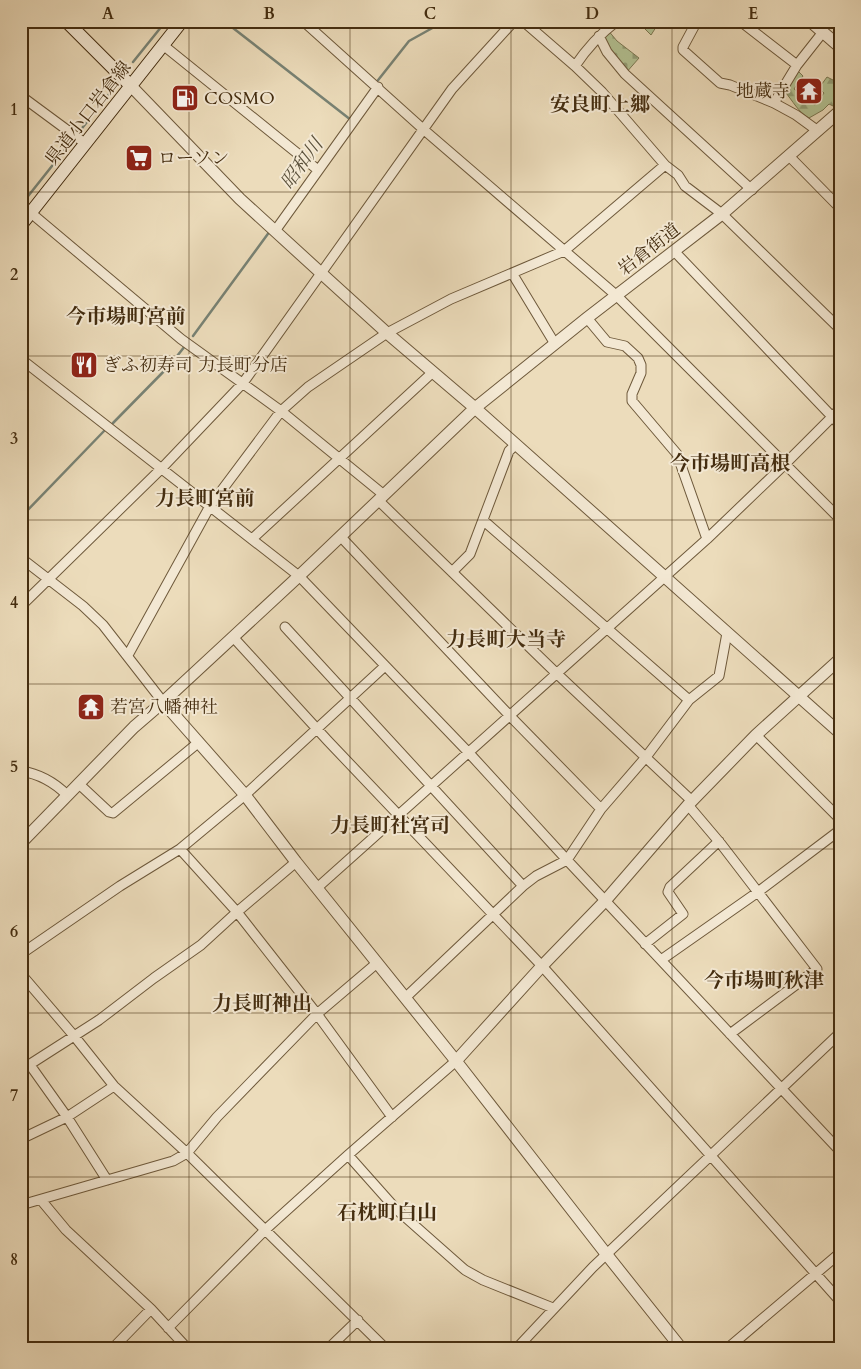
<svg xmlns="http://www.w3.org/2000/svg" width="861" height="1369" font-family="Cardo,'Noto Serif JP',serif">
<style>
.forest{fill:url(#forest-firs);stroke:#7c7852}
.cemetery{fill:url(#cemetery-stones);stroke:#7c7852}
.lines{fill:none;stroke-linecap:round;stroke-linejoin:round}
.stream{stroke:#788274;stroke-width:2.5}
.minor-casing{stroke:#6e593b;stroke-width:11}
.tertiary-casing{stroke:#6e593b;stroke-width:13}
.secondary-casing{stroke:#442d10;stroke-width:14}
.minor{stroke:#f3e8d3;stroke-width:9}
.tertiary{stroke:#f3e8d3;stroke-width:11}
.secondary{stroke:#f3e8d3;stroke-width:12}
.grid{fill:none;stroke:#442d10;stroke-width:1;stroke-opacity:0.55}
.labels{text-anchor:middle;stroke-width:4;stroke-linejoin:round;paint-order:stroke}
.poi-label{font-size:18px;fill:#442d10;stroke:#f3e8d3;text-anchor:start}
.street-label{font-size:18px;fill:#442d10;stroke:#f3e8d3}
.water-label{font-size:19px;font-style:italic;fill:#5a503a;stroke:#f3e8d3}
.quarter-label{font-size:20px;font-weight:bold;fill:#442d10;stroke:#f3e8d3}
.neatline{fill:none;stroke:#442d10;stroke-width:2}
.grid-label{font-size:16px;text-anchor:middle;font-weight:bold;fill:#442d10}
</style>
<defs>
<pattern id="forest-firs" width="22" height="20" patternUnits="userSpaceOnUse" patternTransform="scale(1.25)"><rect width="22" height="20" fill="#b3c293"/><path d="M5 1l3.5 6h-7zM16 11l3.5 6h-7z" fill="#939e77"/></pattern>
<pattern id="cemetery-stones" width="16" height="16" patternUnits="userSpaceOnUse" patternTransform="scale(1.25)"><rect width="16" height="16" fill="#b3c293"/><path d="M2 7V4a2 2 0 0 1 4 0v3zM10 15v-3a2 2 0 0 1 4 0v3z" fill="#939e77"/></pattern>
</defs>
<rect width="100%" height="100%" fill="#ecdcbb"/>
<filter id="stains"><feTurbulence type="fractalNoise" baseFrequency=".004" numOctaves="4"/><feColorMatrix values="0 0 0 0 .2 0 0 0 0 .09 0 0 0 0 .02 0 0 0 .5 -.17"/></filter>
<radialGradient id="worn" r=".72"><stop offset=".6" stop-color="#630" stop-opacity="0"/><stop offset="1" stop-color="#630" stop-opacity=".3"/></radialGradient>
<path class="forest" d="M797,70L803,76L794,89L815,105L824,93L819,88L827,77L837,82L840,81V106L837,108L829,104L823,110L809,118C798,112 793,101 785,92Z"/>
<path class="cemetery" d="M643,21H660L651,35L641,25Z
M607,29L617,41L639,58L625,74L599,36Z"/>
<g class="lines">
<path class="stream" d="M224,21L351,120
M133,62L166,21
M375,84L409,41L445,21
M21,205L110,93
M193,336L270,231
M113,423L170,365L185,346
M21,517L105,430"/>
<g class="minor-casing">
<path id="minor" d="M303,21L423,129L617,296L840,519
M523,21L575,66L602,92L665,165L678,175L685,186L722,214L840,329
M697,21L683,47V50L720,83L730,85L774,103L796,115L818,131
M740,21L797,65
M599,36L607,52L625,74L752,190
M833,42L840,33
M163,45L318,170
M575,66C587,48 600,34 617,21
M21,96L86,144
M774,103L797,65L823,32
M789,156L840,208
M31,213L181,339L281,411L384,495
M275,231L378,87
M674,251L840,425
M512,273L555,344
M587,318L607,342L625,346L638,358L641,365V373L632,394V401L677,454L707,539
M21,359L299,576L470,754L567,860L840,1151
M379,501L553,670L692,801
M484,521L689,700
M341,537L510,716L601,809
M252,539L433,372
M21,558L83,606L103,625L163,702
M452,572L470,554L509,451L516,444
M21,606L162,468L243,383L452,89L514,21
M285,627L523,886
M233,637L328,741L542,966L840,1301
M128,655L210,506L281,411L308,387L387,333L451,299L564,251L665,165
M756,735L840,819
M21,771C40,774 54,782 67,795
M79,784L109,812L113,813L199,742
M688,805L721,844L817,969L730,1034
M180,849L237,912L317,1014L392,1117
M317,888L707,539L784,465L840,409
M645,944L683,914L668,892L670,887L719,841
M21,954L120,886L180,849L245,795L385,666
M661,960L758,892L840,830
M21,974L75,1037L114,1086L187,1153L385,1348
M405,998L523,886L536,876L567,860L601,809L646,757L689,700L719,676L727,633
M30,1065L67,1117L107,1180
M21,1070L99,1020L154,978L201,945L237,912L296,862
M21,1139L67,1117L114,1086
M348,1155L396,1209L465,1270L483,1280L553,1308
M41,1200L66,1230L151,1309L187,1348
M21,1205L173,1161L187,1153L217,1117L317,1014L377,963
M168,1328L265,1230L348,1155L456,1061
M113,1348L151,1309
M329,1348L358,1320
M517,1348L593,1267L840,1033
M728,1348L840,1253"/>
</g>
<g class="tertiary-casing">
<path id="tertiary" d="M810,21L840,47
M131,86L240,199L321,273L387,333L475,408L840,733
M163,702L245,795L296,862L456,1061L607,1255L681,1348
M21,843L134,727L163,702L299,576L475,408L587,318L722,214L840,111
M456,1061L542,966L605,901L688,805L756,735L840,659"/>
</g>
<g class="secondary-casing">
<path id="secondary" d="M66,21L131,86
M21,225L182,21"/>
</g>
<use href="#minor" class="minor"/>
<use href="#tertiary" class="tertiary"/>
<use href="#secondary" class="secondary"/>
</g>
<path class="grid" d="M189,21V1348M350,21V1348M511,21V1348M672,21V1348M21,192H840M21,356H840M21,520H840M21,684H840M21,849H840M21,1013H840M21,1177H840"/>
<defs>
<g id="temple-square" transform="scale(1.4375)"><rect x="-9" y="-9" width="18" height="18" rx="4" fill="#8f2418" stroke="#f3e8d3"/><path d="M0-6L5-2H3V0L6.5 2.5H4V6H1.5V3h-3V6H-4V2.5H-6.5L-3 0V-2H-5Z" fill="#fff"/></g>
<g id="fuel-square" transform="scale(1.4375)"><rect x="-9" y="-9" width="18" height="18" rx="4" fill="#8f2418" stroke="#f3e8d3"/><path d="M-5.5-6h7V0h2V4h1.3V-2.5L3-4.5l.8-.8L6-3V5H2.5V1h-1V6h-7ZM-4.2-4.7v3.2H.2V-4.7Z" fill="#fff"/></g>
<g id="supermarket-square" transform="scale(1.4375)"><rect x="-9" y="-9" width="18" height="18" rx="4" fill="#8f2418" stroke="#f3e8d3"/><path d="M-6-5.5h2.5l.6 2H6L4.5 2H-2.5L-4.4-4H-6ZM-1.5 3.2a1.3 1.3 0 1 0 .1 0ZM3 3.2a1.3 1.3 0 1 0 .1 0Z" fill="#fff"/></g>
<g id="restaurant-square" transform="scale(1.4375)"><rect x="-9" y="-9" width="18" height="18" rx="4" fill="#8f2418" stroke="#f3e8d3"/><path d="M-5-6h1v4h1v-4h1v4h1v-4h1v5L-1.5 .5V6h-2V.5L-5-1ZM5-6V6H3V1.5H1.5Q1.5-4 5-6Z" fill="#fff"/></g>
</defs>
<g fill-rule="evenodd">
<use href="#temple-square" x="809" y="91"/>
<use href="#fuel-square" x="185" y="98"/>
<use href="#supermarket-square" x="139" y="158"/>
<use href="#restaurant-square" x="84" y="365"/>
<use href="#temple-square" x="91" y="707"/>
</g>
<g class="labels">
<g class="poi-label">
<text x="790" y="97" text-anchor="end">地蔵寺</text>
<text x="204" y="104">COSMO</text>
<text x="158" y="164">ローソン</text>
<text x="103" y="371">ぎふ初寿司 力長町分店</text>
<text x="110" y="713">若宮八幡神社</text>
</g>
<g class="street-label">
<text transform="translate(88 113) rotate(-52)" y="6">県道小口岩倉線</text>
<text transform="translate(649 249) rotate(-38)" y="6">岩倉街道</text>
</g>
<g class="water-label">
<text transform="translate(301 163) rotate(-54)" y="7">昭和川</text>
</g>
<g class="quarter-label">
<text x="600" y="111">安良町上郷</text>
<text x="126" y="323">今市場町宮前</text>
<text x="730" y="470">今市場町高根</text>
<text x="205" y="505">力長町宮前</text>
<text x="506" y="646">力長町大当寺</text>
<text x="390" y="832">力長町社宮司</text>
<text x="764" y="987">今市場町秋津</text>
<text x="262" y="1010">力長町神出</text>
<text x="387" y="1219">石枕町白山</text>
</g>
</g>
<rect width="861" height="1369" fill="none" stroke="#ecdcbb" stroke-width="55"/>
<rect x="28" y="28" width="806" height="1314" class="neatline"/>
<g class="grid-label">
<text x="108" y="19">A</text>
<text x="269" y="19">B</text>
<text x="430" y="19">C</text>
<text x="592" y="19">D</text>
<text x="753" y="19">E</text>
<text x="14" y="115">1</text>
<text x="14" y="280">2</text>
<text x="14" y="444">3</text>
<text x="14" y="608">4</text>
<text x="14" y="772">5</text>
<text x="14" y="937">6</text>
<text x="14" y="1101">7</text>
<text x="14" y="1265">8</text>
</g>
<rect width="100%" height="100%" filter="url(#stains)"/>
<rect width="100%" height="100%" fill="url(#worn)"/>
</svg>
